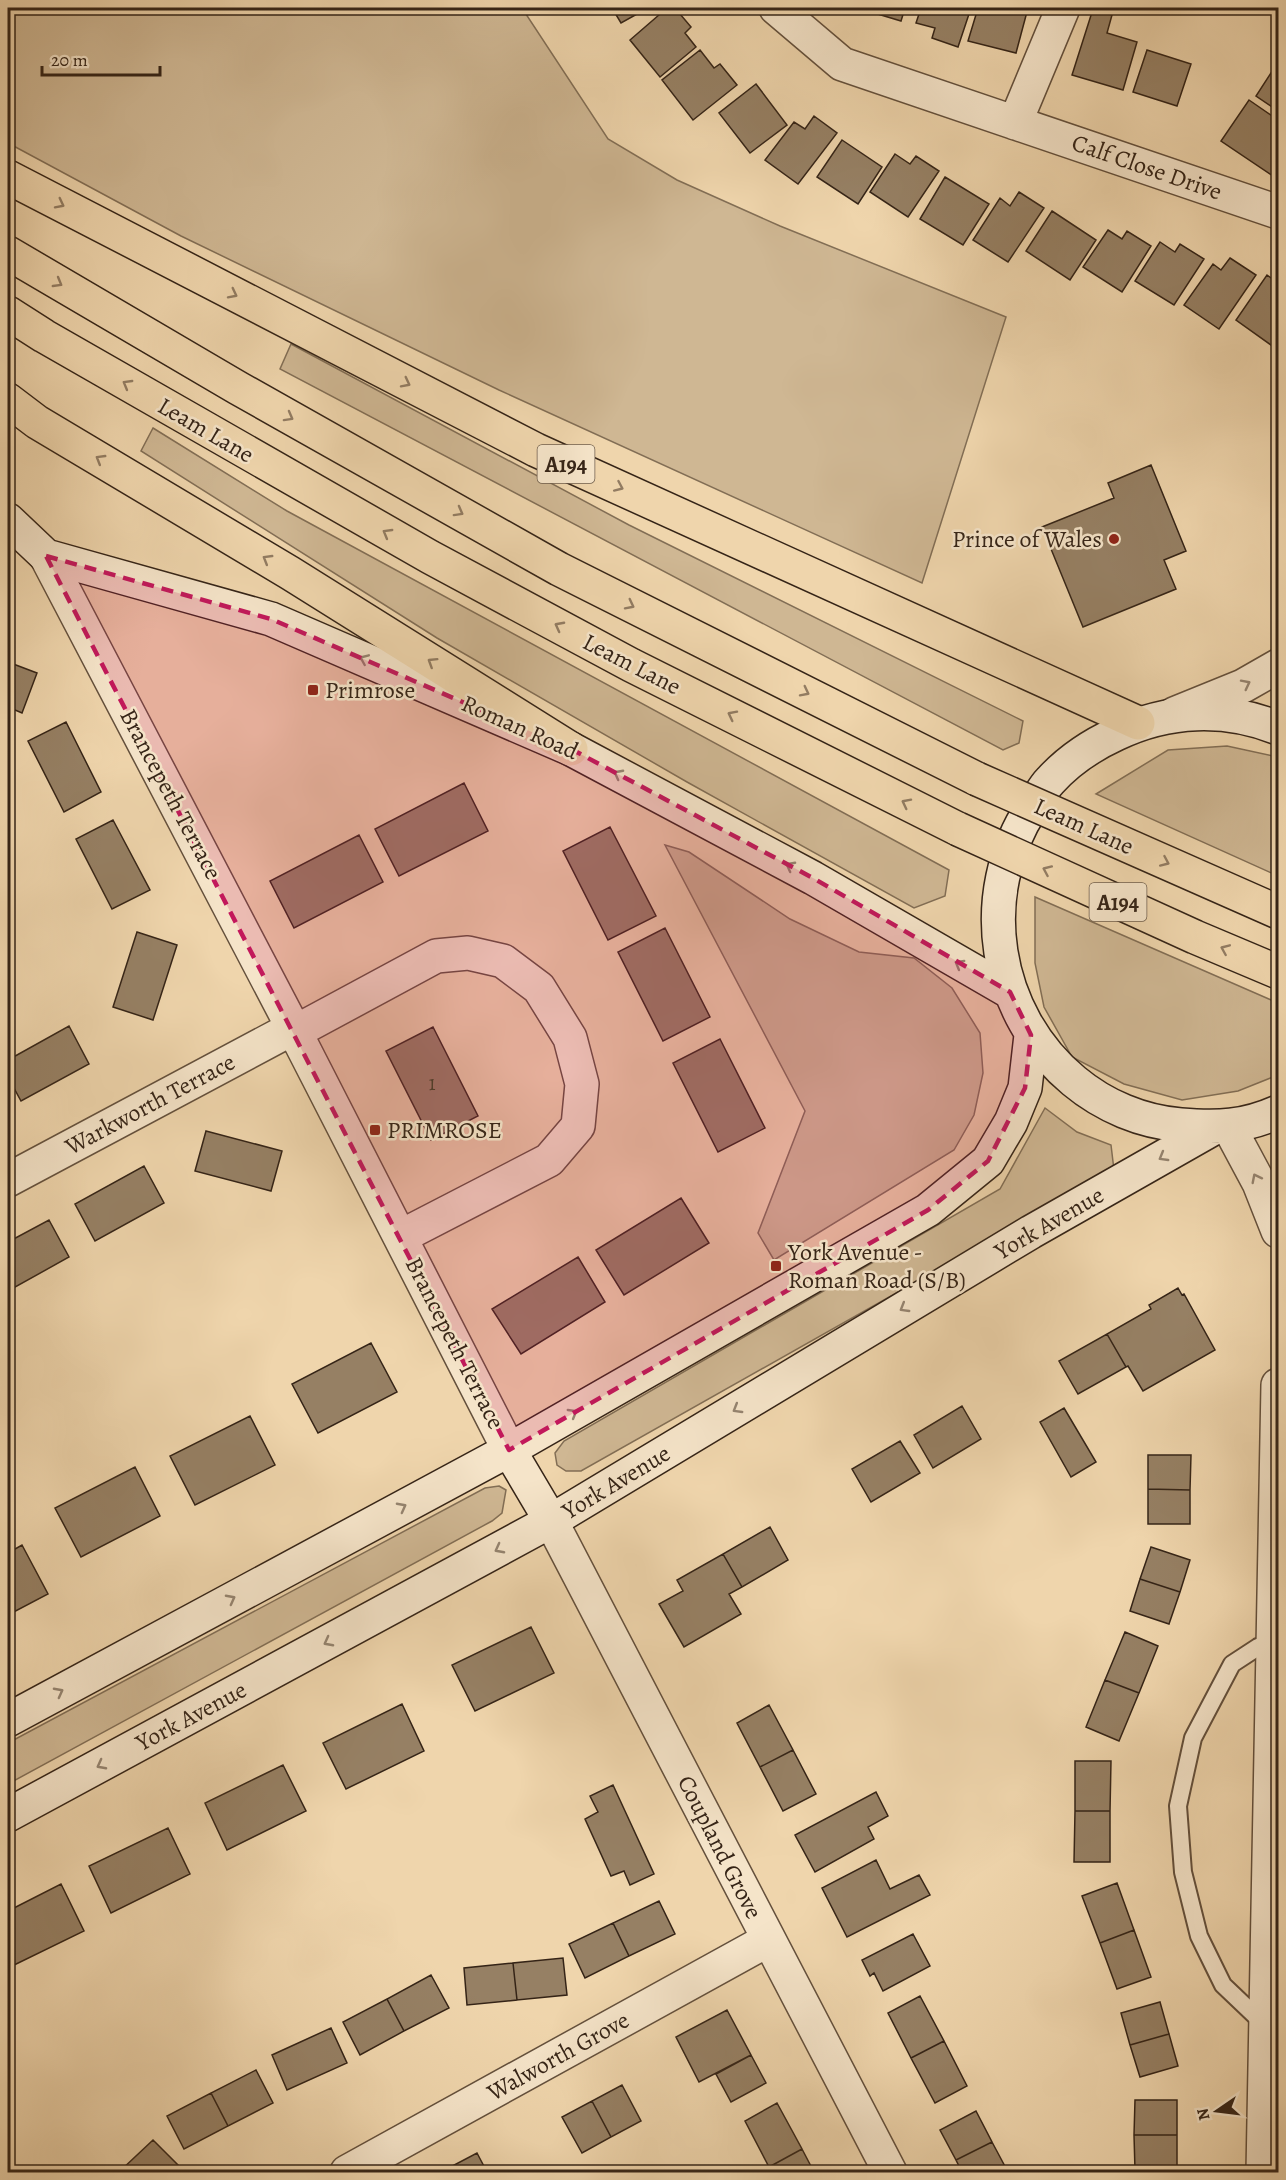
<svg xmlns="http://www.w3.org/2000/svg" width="1286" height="2180" font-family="Alegreya,serif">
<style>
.green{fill:#cfb793;stroke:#826e55;stroke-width:1.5}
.building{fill:#968064;stroke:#352417;stroke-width:1.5}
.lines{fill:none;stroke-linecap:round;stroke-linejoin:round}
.service-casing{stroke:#64503c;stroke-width:20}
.minor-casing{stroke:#64503c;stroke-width:36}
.tertiary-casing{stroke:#64503c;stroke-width:36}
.secondary-casing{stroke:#352417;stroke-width:36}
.trunk-casing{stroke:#352417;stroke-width:36}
.service{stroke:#f5e4c9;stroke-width:16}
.minor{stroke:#f5e4c9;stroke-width:33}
.tertiary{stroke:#f5e4c9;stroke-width:33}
.secondary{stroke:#f5e4c9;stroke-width:33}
.trunk{stroke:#efd5ac;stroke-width:33}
.trunk-bridge-casing{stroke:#352417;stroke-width:36;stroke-linecap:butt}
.trunk-bridge{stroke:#efd5ac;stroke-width:33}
.oneway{stroke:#927c62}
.oneway2{stroke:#958470}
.marked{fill:#c2185b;fill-opacity:0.2;stroke:#c2185b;stroke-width:4.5;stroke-dasharray:12 8;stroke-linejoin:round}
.poi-dot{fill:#8f2418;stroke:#f5e4c9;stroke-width:2}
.labels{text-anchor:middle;stroke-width:5;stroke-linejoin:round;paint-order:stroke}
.number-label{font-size:21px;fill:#4d3b2a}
.shield{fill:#f5e4c9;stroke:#6f5e4c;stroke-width:1.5}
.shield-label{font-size:22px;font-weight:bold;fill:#352417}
.street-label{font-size:24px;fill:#352417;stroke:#f5e4c9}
.poi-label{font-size:24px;fill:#352417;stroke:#f5e4c9;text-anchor:start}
</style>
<rect width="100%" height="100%" fill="#efd5ac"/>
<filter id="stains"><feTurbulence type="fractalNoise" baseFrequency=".00333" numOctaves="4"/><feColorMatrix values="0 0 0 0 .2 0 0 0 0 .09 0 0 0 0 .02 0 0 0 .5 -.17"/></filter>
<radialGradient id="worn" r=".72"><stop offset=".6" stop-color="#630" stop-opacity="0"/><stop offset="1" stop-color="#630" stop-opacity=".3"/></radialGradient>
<path class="green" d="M8,8H522L608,139L677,180L780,226L1006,317L922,583L499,390L181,236L8,143Z
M291,344L629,525L1023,721L1019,743L1003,750L280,369Z
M153,428L287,511L949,870L945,896L914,908L687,782L437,638L141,451Z
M1227,746L1278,757V876L1096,794L1168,750Z
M665,845L689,852L790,919L859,952L914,958L952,988L980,1033L983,1073L974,1115L954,1150L774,1260L758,1233L805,1111Z
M1035,897L1278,1003V1075L1238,1091L1182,1100L1124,1084L1072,1057L1044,1007L1035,963Z
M1045,1108L1077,1132L1111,1145L1114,1170L581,1471H566L557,1465L555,1453L564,1441L1000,1189Z
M499,1486L506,1490L502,1513L492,1521L8,1784V1743L485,1488Z"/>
<path class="building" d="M612,8H648L621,23Z
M667,8L669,10L675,8L691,27L685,33L696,47L660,77L630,40Z
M873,8H905L901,21L871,12Z
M921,8H971L958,47L932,38L935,28L916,23Z
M978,8H1028L1016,53L968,41Z
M1093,9L1112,15L1107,33L1137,42L1123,90L1072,75Z
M700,50L714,68L720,64L737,85L693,120L662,80Z
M1147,50L1191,64L1177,106L1133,92Z
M1278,62V111L1256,96Z
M756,84L787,125L750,153L719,113Z
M1249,100L1278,120V174L1276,178L1221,141Z
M814,116L837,133L798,184L765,160L794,122L805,129Z
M842,140L882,167L858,204L817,177Z
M895,154L910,164L916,156L939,171L908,217L870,192Z
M945,177L989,204L963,245L920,219Z
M1019,192L1044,208L1008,262L973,240L1000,198L1010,206Z
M1052,211L1096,240L1070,280L1026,251Z
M1108,230L1122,239L1127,231L1151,246L1122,292L1083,267Z
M1160,242L1175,252L1180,244L1204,259L1174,305L1135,281Z
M1230,258L1256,275L1219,329L1184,305L1213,264L1221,270Z
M1267,275L1278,283V350L1236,320Z
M1151,465L1186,551L1164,560L1176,589L1083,627L1042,527L1114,498L1108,483Z
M8,662L37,673L22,713L8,707Z
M66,722L101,792L64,812L28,741Z
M464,783L488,831L399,876L375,829Z
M113,820L150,890L112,909L76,839Z
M610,827L656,916L608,940L563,851Z
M359,835L383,882L294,928L270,881Z
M665,928L710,1017L663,1041L618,952Z
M137,932L177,945L153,1020L113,1007Z
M69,1026L89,1064L21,1101L8,1077V1060Z
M433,1027L478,1116L431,1140L386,1051Z
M720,1039L765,1128L718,1152L673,1063Z
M206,1131L282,1151L271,1191L195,1171Z
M144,1166L164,1203L95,1241L75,1204Z
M681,1198L709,1243L624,1295L596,1250Z
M49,1220L69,1257L8,1291V1242Z
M578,1257L605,1302L521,1354L492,1309Z
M1178,1288L1182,1295L1184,1294L1215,1350L1143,1391L1128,1366L1126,1367L1107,1334L1151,1309L1149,1305Z
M1107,1334L1126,1367L1078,1394L1059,1361Z
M371,1343L397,1392L318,1433L292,1384Z
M962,1406L981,1439L933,1468L914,1435Z
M1064,1408L1096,1462L1071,1477L1040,1422Z
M250,1416L275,1465L195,1505L170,1456Z
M900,1441L920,1473L871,1502L852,1469Z
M1148,1455H1191L1190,1490L1148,1489Z
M135,1467L160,1516L81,1557L55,1508Z
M1148,1489L1190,1490V1524H1148Z
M770,1527L788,1560L742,1587L723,1554Z
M22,1545L48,1594L8,1615V1553Z
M1151,1547L1190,1560L1180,1592L1140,1579Z
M723,1554L742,1587L729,1594L741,1614L684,1647L659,1604L683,1591L677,1580Z
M1140,1579L1180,1592L1169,1624L1130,1611Z
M531,1627L554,1673L475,1711L452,1665Z
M1125,1632L1158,1646L1139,1693L1105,1680Z
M1105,1680L1139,1693L1119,1741L1086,1727Z
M402,1704L424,1751L346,1789L323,1743Z
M769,1705L793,1750L760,1767L737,1723Z
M793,1750L816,1794L783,1811L760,1767Z
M1075,1761H1111L1110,1811H1075Z
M283,1765L306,1811L227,1850L205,1803Z
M613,1785L654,1874L630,1885L624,1871L611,1876L585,1819L598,1812L590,1796Z
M876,1792L888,1816L868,1827L874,1839L815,1872L795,1835Z
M1075,1811H1110V1862H1074Z
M168,1828L190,1874L111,1913L89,1866Z
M876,1860L890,1889L919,1875L930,1895L847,1937L822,1888Z
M1117,1883L1134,1930L1100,1943L1082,1896Z
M61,1884L84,1931L8,1968V1911Z
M659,1901L675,1934L629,1956L613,1923Z
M613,1923L629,1956L585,1978L569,1944Z
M1134,1930L1151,1977L1117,1989L1100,1943Z
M913,1934L930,1966L883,1991L874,1973L870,1976L862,1960Z
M563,1958L567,1995L517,2000L513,1963Z
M513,1963L517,2000L467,2005L464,1968Z
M431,1975L449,2008L404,2031L387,1999Z
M920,1996L944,2041L911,2058L888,2013Z
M387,1999L404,2031L360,2055L343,2022Z
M1160,2002L1169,2034L1130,2045L1121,2013Z
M727,2010L751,2055L699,2082L676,2037Z
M331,2028L347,2063L287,2090L272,2055Z
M1169,2034L1178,2066L1140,2077L1130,2045Z
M944,2041L967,2086L935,2103L911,2058Z
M751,2055L766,2083L731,2102L716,2074Z
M256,2070L273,2103L228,2126L211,2093Z
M622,2085L641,2121L611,2137L592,2101Z
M211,2093L228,2126L184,2149L167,2116Z
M1135,2100H1177V2135H1134Z
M592,2101L611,2137L582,2153L562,2117Z
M777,2103L802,2149L769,2167L745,2121Z
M976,2111L992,2142L956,2160L940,2130Z
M1134,2135H1177V2170H1135Z
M153,2140L179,2166L172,2172H119Z
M992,2142L1008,2172H962L956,2160Z
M802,2149L814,2172H772L769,2167Z
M477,2153L487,2172H441Z"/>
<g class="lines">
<g class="service-casing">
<path id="service" d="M1265,2025L1223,1985L1199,1936L1183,1872L1178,1806L1193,1738L1232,1664L1258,1647L1274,1640"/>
</g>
<g class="minor-casing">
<path id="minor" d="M776,8L842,64L1278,212
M1015,123L1063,8
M46,556L293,1028L509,1450
M295,1032L436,956L468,953L503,961L539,988L570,1038L582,1084L578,1126L549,1160L400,1237
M1229,1127L1259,1183L1278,1231
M8,1180L293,1028
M551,1521L890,2172
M347,2172L768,1940
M1263,2172L1278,1385"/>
</g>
<g class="tertiary-casing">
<path id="tertiary" d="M1174,714L1243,686L1278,666"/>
</g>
<g class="secondary-casing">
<path id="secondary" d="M8,520L46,556L271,619L571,749L813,878L1010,992
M1278,728C1225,707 1168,709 1116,734C1092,745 1068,761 1050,781C1043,788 1038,799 1032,807C974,895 993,1014 1074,1081C1104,1106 1142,1122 1181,1125C1218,1128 1244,1127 1278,1112
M509,1450L551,1521
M8,1720L509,1450L928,1210L988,1161L1011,1122L1025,1088L1031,1035
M8,1815L551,1521L1031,1232L1214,1128"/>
</g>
<g class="trunk-casing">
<path id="trunk" d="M8,177L536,450L1138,723
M8,253L238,388L559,569L977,779
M8,313L44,336L430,557L631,665L958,829
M8,400L37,422L290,573L571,749"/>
</g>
<use href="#service" class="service"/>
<use href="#minor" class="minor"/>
<use href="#tertiary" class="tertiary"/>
<use href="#secondary" class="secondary"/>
<use href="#trunk" class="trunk"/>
<g class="trunk-bridge-casing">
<path id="trunk-bridge" d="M977,779L1278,912
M958,829L1195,937L1278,972"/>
</g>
<use href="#trunk-bridge" class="trunk-bridge"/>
</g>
<defs><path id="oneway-chevron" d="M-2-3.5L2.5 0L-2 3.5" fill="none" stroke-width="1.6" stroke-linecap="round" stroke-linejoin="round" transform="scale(1.5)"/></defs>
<g class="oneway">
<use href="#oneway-chevron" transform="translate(60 204) rotate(27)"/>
<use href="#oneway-chevron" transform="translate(58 283) rotate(30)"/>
<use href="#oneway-chevron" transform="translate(233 294) rotate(27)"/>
<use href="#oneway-chevron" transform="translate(406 383) rotate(27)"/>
<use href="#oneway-chevron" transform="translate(127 384) rotate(-150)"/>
<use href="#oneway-chevron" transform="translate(289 417) rotate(29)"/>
<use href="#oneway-chevron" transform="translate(100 459) rotate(-149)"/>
<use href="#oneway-chevron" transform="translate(619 487) rotate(24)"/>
<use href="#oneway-chevron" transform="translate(459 512) rotate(29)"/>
<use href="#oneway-chevron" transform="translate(387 533) rotate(-150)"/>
<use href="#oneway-chevron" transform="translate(267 559) rotate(-149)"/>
<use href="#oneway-chevron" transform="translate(630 605) rotate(27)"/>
<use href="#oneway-chevron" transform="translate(559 626) rotate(-152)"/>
<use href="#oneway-chevron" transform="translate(432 662) rotate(-148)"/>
<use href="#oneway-chevron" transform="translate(805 692) rotate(27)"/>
<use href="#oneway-chevron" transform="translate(732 715) rotate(-153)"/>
<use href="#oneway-chevron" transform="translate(906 803) rotate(-153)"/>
<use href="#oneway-chevron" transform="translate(1165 862) rotate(24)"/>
<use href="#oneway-chevron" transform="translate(1047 870) rotate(-156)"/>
<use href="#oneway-chevron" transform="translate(1225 949) rotate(-157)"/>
</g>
<g class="oneway2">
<use href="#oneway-chevron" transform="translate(364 659) rotate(-157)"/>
<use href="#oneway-chevron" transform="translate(1246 684) rotate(-27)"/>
<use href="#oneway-chevron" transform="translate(618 774) rotate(-152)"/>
<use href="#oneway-chevron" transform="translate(790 866) rotate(-152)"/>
<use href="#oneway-chevron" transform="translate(959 964) rotate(-150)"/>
<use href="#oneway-chevron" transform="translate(1163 1157) rotate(150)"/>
<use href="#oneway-chevron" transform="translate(1256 1178) rotate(-117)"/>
<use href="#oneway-chevron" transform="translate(904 1308) rotate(149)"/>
<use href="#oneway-chevron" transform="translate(737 1409) rotate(149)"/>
<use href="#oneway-chevron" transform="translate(573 1413) rotate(-30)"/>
<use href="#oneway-chevron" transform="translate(402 1507) rotate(-28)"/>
<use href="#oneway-chevron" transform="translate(499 1549) rotate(152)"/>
<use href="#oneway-chevron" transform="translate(231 1599) rotate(-28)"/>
<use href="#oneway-chevron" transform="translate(328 1642) rotate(152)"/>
<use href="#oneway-chevron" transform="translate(59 1692) rotate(-28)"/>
<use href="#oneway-chevron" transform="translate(101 1765) rotate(152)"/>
</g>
<path class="marked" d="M46,556L271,619L571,749L813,878L1010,992L1031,1035L1025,1088L988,1161L928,1210L509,1450Z"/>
<g class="poi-dot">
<circle cx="1114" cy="539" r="6"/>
<rect x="307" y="684" width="12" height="12" rx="3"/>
<rect x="369" y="1124" width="12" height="12" rx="3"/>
<rect x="770" y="1260" width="12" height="12" rx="3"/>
</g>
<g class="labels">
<g class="number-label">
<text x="432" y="1090">1</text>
</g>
<g class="shield">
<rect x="537.5" y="445" width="57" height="38" rx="4.5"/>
<rect x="1089.5" y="883" width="57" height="38" rx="4.5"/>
</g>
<g class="shield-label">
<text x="566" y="472">A194</text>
<text x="1118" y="910">A194</text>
</g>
<g class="street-label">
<text transform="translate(1147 167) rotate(19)" y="8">Calf Close Drive</text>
<text transform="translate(206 430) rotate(30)" y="8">Leam Lane</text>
<text transform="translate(632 664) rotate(27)" y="8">Leam Lane</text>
<text transform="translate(520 727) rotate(24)" y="8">Roman Road</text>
<text transform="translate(171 794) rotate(62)" y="8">Brancepeth Terrace</text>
<text transform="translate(1084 826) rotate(24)" y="8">Leam Lane</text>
<text transform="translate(150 1104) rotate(-28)" y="8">Warkworth Terrace</text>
<text transform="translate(1049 1223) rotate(-30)" y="8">York Avenue</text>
<text transform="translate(455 1343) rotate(63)" y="8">Brancepeth Terrace</text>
<text transform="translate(616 1482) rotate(-31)" y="8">York Avenue</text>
<text transform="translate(191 1716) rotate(-28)" y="8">York Avenue</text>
<text transform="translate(720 1847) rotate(63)" y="8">Coupland Grove</text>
<text transform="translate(558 2056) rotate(-29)" y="8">Walworth Grove</text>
</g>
<g class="poi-label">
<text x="1102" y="547" text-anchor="end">Prince of Wales</text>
<text x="325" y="698">Primrose</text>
<text x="387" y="1138">PRIMROSE</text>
<text x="788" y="1260">York Avenue -<tspan x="788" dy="28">Roman Road (S/B)</tspan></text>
</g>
</g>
<rect width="1286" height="2180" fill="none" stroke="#efd5ac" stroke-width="30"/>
<rect x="9" y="9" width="1268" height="2162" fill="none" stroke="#352417" stroke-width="3"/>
<rect x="15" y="15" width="1256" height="2150" fill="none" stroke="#352417" stroke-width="1.5"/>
<g transform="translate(1217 2111) rotate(256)" stroke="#f5e4c9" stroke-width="4.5" paint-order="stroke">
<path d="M0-4.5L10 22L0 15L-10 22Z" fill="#352417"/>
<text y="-9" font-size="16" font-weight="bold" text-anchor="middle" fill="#352417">N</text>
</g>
<path d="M42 66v9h118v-9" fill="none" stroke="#352417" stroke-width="3"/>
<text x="51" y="66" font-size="18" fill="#352417" stroke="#f5e4c9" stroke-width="4.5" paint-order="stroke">20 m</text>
<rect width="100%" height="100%" filter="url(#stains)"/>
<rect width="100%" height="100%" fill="url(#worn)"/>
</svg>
